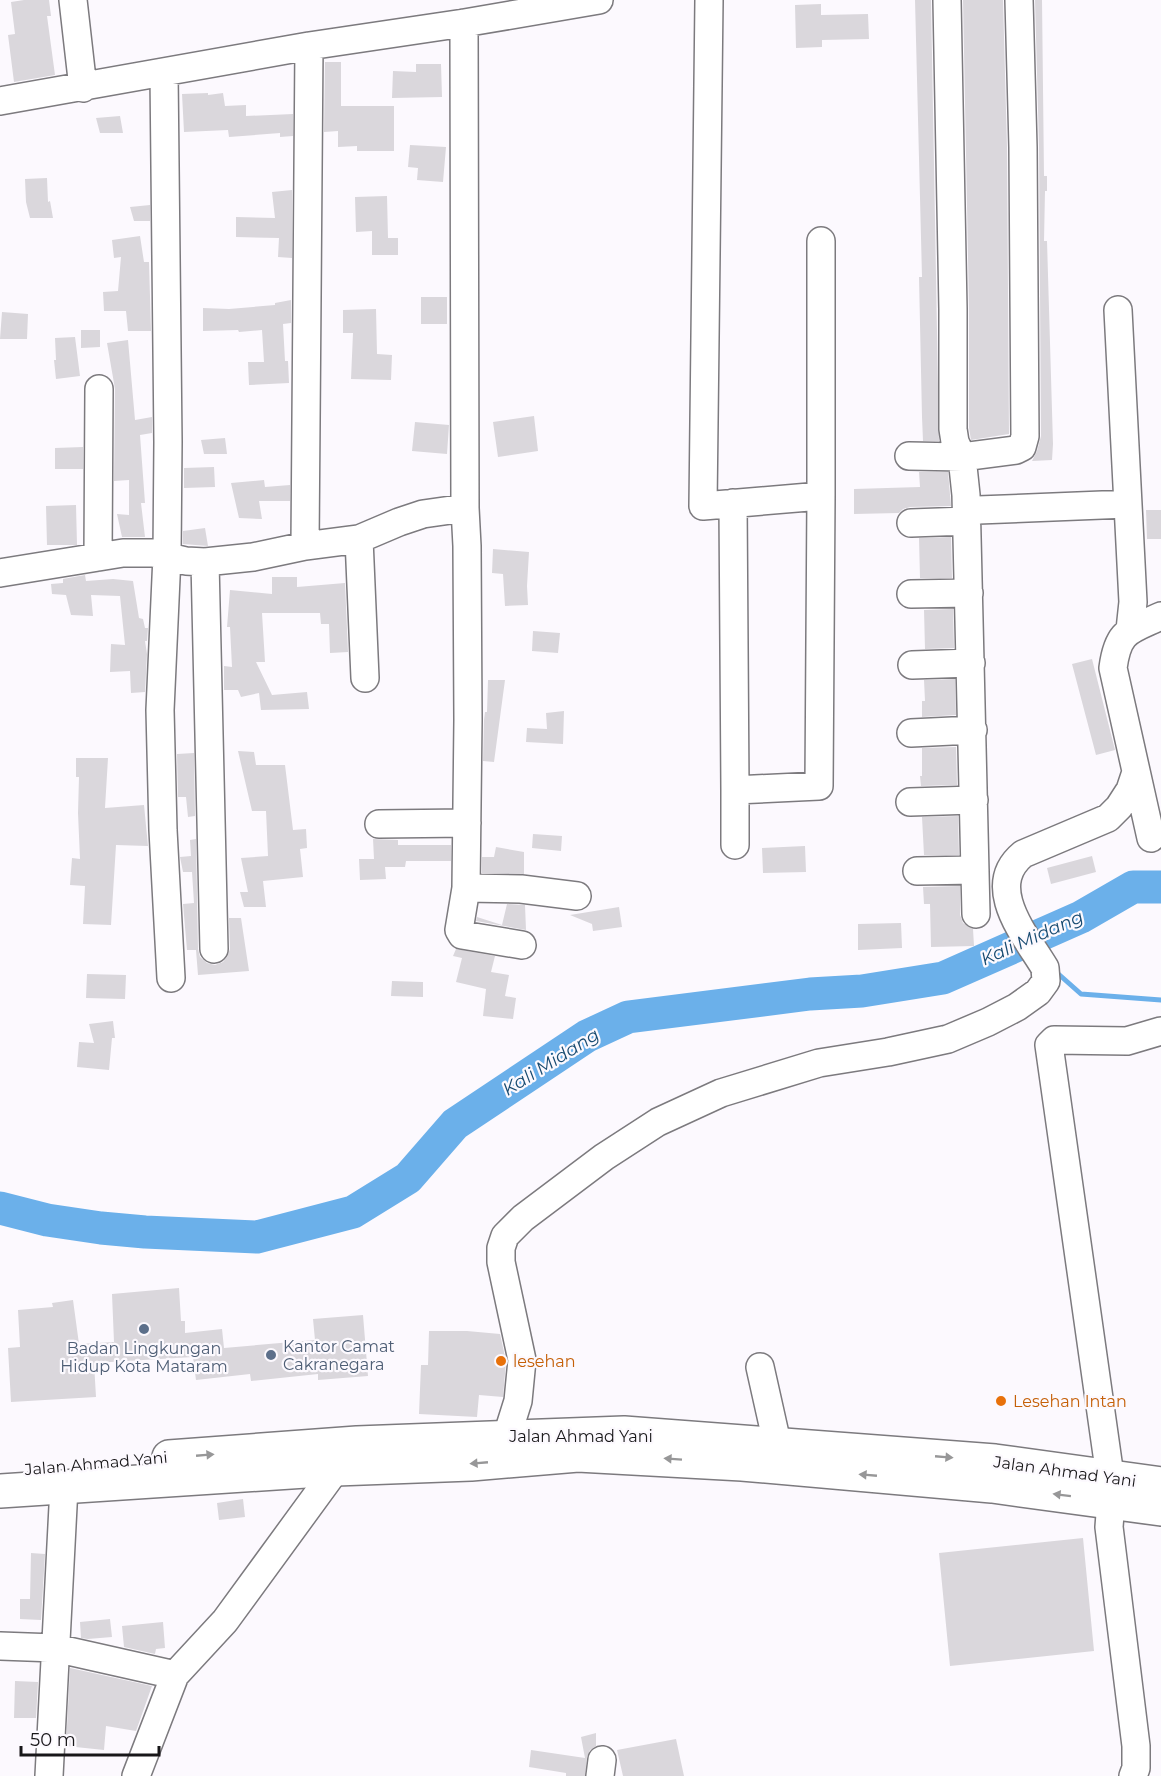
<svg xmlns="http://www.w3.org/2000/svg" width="1161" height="1776" font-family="Montserrat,sans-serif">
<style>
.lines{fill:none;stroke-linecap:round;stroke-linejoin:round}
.stream{stroke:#6bb0ea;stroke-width:5}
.river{stroke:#6bb0ea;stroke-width:33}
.building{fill:#dad7dc}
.minor-casing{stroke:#7c7a7e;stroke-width:30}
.highway-casing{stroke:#7c7a7e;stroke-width:36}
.minor{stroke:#fff;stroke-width:27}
.highway{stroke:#fff;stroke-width:33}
.oneway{fill:#979798}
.service-dot{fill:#5c6f8a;stroke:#fcf9fe;stroke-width:2}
.food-dot{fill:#e8710a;stroke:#fcf9fe;stroke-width:2}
.labels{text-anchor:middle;stroke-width:4.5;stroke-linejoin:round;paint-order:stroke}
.service-label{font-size:16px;fill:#4e5e75;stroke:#fcf9fe;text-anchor:start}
.food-label{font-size:16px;fill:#c56008;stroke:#fcf9fe;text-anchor:start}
.street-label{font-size:16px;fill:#181719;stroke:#fcf9fe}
.water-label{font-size:18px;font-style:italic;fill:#184b71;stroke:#fcf9fe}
</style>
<rect width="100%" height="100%" fill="#fcf9fe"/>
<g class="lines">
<path class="stream" d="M1055,971L1081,994L1161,1000"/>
<path class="river" d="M0,1208L47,1220L101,1228L145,1232L257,1237L353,1212L408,1178L455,1124L587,1036L628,1017L810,994L862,991L943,978L1081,917L1133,887H1161"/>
</g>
<path class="building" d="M24,0H49L51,16H47L55,75L14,82L8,35L15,34L11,2Z
M915,0H931L939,441H923L922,417L919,277H922Z
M963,0H1003L1007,147L1009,434L971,440L969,428V309Z
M1035,0H1042L1044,176H1047V191H1045L1044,241H1047L1053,444L1052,460L1032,461L1037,451L1041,436L1039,147Z
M821,4V15L868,14L869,39L822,40V47L796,48L795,5Z
M325,62H341V106H394V151H357V146L338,147V131L324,132Z
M416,64H441L442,97L392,98L393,71L416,72Z
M208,93V95L223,93L225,106L246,105V116L293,114V136L280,137V133L229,137L228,130L184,132L182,94Z
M120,116L123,133H100L96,118Z
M410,145L446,147L443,182L417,180L418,168L408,167Z
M47,178L48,202L50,201L53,218H30L26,202L25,179Z
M292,190V258L278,257L279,238L236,237V217L275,218L272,192Z
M387,196L388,238H398V255H372V231L356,232L355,197Z
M150,205V221H134L130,207Z
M140,236L144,262H149L151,331H128L126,311H104L103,292L118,291L121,257L114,258L112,240Z
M421,297H447V324H421Z
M291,300V323L283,324L285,361H288L289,383L249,385L248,362H264L262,330L239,332L238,330L203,331V308L229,309L275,305V303Z
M376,309L377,354L392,355L391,380L351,379L353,333H343V310Z
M2,312L28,314L27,339H0Z
M81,330H100V347L81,348Z
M75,337L80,376L56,379L54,360H56L55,338Z
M128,340L135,420L152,417V433L140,435L145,503H141L145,537H122L117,514L129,515V480L114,481L115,389L107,343Z
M534,416L538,451L498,457L493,422Z
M415,422L449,425L447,454L412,451Z
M225,438L227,454H204L201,440Z
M83,447V469H55V448Z
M214,467L215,487L184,488V468Z
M919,472H948L951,506L910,507L903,509L899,513L854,514V489L920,487Z
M264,480L265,487L290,485V501H259L262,519L239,518L231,483Z
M76,505L77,545H47L46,506Z
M1146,510H1161V539H1147Z
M205,528L208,546L183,544V531Z
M951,537L952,578H920L919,538Z
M493,549L529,552L527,586L528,605L505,606L503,574L492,573Z
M85,575L86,581L113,579L133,581L139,618L143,619L145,628H148L147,641H145L147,654L145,692L131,693L130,671L110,672L111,644L125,645L120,596L91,595L93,616L71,615L66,595L52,594L51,584L63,583V579Z
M272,577H297V587L345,583L348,652L330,653L329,624H321L320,613H262L265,662H256L272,695L307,692L309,709L261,710L259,693L241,697L238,690H224V666L232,667L230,627H227L230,590L272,594Z
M953,609L954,648L925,649L924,610Z
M533,631L560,633L558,653L532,651Z
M1092,659L1115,750L1096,755L1072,664Z
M955,679L956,715L922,717V701H925L924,680Z
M488,680H505L494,762L483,761L484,720L485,712H487Z
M564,711L563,744L526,742L527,728L547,729L546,713Z
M956,747L957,785L921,786L920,776H922V748Z
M238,751L254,752L256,765H285L293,830L306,829L307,848L300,849L303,877L263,881L266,907H244L240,892H248L241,858L268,856L266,811H252Z
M194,753L195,816L188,817L186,797H178L177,754Z
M76,758H108L105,808L144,805L148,846L116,845L111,925L83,924L85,886L70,885L72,858L80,859L78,813L79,777H76Z
M958,816L959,855H924L922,817Z
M533,834L562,836L561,851L532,848Z
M196,839L198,949L200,957L207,963L215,965L223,962L227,957L230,949L229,918H241L249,971L198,975L196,950H187L183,904L194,903L192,872H183L180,857L191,856L190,840Z
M373,839L398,840V845H451V861H406L405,867H385L386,879L360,880L359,859H374Z
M805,846L806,872L763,873L762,848Z
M496,847L524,852V874L482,873V857H494Z
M1092,856L1096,872L1051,884L1047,868Z
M960,886V915L963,923L973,929L974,946L931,947L930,904H924L923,887Z
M507,904L525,905L526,930L476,921L477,917L502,925Z
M619,907L622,927L593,931L592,924L570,915Z
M901,923L902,948L858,950V924Z
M456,949L495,956L491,972L509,975L505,996L516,998L513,1019L483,1016L486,989L456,982L462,958L453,956Z
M87,974L126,975L125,999L86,998Z
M392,981L423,982V997L391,996Z
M113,1021L115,1038H112L109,1070L77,1067L79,1042L94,1043L89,1024Z
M179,1288L181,1321H185V1333L222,1329L224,1348L315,1340L313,1319L363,1315L368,1376L318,1380V1374L251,1381L250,1374L196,1380L193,1357L94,1363L96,1397L11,1402L8,1348L20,1347L18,1310L53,1307L52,1303L73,1300L79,1344L114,1342L112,1294Z
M429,1331H467L500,1334L506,1361L503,1397L479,1395L477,1417L419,1414L421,1365H428Z
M243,1499L245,1517L219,1520L217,1503Z
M1083,1538L1094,1651L950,1666L939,1553Z
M31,1553L45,1554L41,1620L20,1619V1599H30Z
M110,1619L112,1637L88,1639L81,1638L80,1622Z
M163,1622L165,1648L156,1649L155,1654L124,1647L122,1626Z
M70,1668L152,1686L136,1731L106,1726L104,1750L66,1746Z
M15,1681L38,1682L36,1718H14Z
M596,1733V1746L590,1750L587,1757L585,1776H566V1773L529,1767L531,1750L585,1758L581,1737Z
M676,1739L684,1776H623L617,1750Z"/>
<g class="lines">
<g class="minor-casing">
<path id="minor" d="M73,0L83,88
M709,0L703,506L821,496V241
M947,0L953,309V429L955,442L962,457L966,495L976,914
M464,23L465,508L467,546L468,720L466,888L459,930L462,935L522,945
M164,73L168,442L167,556L160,710L163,830L171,978
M0,101L309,46L464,23L599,0
M1118,310L1133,602L1130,630
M909,456L962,457L1016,450L1022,447L1025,436L1023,147L1019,0
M733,503L735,790L819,786L821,496
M978,510L1127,504
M911,523L967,521
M359,539L365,678
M305,546L309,46
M98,557L99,389
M205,562L214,949
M0,573L123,553H153L186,561L205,562L253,557L305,546L359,539L399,522L423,514L465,508
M911,594L969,593
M912,665L971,663
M911,733L973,730
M735,790V845
M910,802L974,800
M379,824L467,823
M1151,838L1113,668C1118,630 1129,631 1161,616
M917,871L975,870
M466,888L521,889L577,896
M760,1367L777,1443
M507,1436L518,1401L522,1360L501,1262V1248L505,1236L523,1218L604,1157L658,1122L721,1093L819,1063L888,1052L948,1039L988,1022L1017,1007L1038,992L1046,981L1045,968C1026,936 983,887 1023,854L1108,818L1119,807L1130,790L1135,775
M1110,1476L1049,1045L1054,1040L1127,1041L1161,1031
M1111,1501L1109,1527L1136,1746V1768L1133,1776
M0,1646L55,1648L175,1675
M49,1776L64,1487
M136,1776L175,1675L225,1621L336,1469
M600,1776L602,1760"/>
</g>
<g class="highway-casing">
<path id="highway" d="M169,1457L357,1443L624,1433L995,1461L1161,1484
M0,1491L336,1469L471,1464L578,1455L742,1464L992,1486L1161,1509"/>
</g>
<use href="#minor" class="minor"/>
<use href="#highway" class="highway"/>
</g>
<defs><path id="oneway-solid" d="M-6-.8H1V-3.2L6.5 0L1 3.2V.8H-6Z" transform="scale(1.5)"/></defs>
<g class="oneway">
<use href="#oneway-solid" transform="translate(205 1455) rotate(-5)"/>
<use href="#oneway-solid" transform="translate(944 1457) rotate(5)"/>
<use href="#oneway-solid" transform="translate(673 1459) rotate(-176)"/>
<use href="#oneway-solid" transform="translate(479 1463) rotate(175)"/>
<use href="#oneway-solid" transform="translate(868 1475) rotate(-175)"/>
<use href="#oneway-solid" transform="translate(1062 1495) rotate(-173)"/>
</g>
<g class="service-dot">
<circle cx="144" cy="1329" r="6"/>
<circle cx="271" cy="1355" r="6"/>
</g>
<g class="food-dot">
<circle cx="501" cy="1361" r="6"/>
<circle cx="1001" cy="1401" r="6"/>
</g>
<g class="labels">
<g class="service-label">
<text x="283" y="1352">Kantor Camat<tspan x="283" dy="18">Cakranegara</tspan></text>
<text x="144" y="1354" text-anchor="middle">Badan Lingkungan<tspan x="144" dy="18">Hidup Kota Mataram</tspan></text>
</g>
<g class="food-label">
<text x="513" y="1367">lesehan</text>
<text x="1013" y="1407">Lesehan Intan</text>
</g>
<g class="street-label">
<text x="581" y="1442">Jalan Ahmad Yani</text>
<text transform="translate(96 1463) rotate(-5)" y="6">Jalan Ahmad Yani</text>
<text transform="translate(1065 1471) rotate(8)" y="6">Jalan Ahmad Yani</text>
</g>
<g class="water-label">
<text transform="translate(1032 938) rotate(-24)" y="6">Kali Midang</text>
<text transform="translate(551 1062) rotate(-32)" y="6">Kali Midang</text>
</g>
</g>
<path d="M21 1746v9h138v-9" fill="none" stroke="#181719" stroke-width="3"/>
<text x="30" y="1746" font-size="18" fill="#181719" stroke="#fcf9fe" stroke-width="4.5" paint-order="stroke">50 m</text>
</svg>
